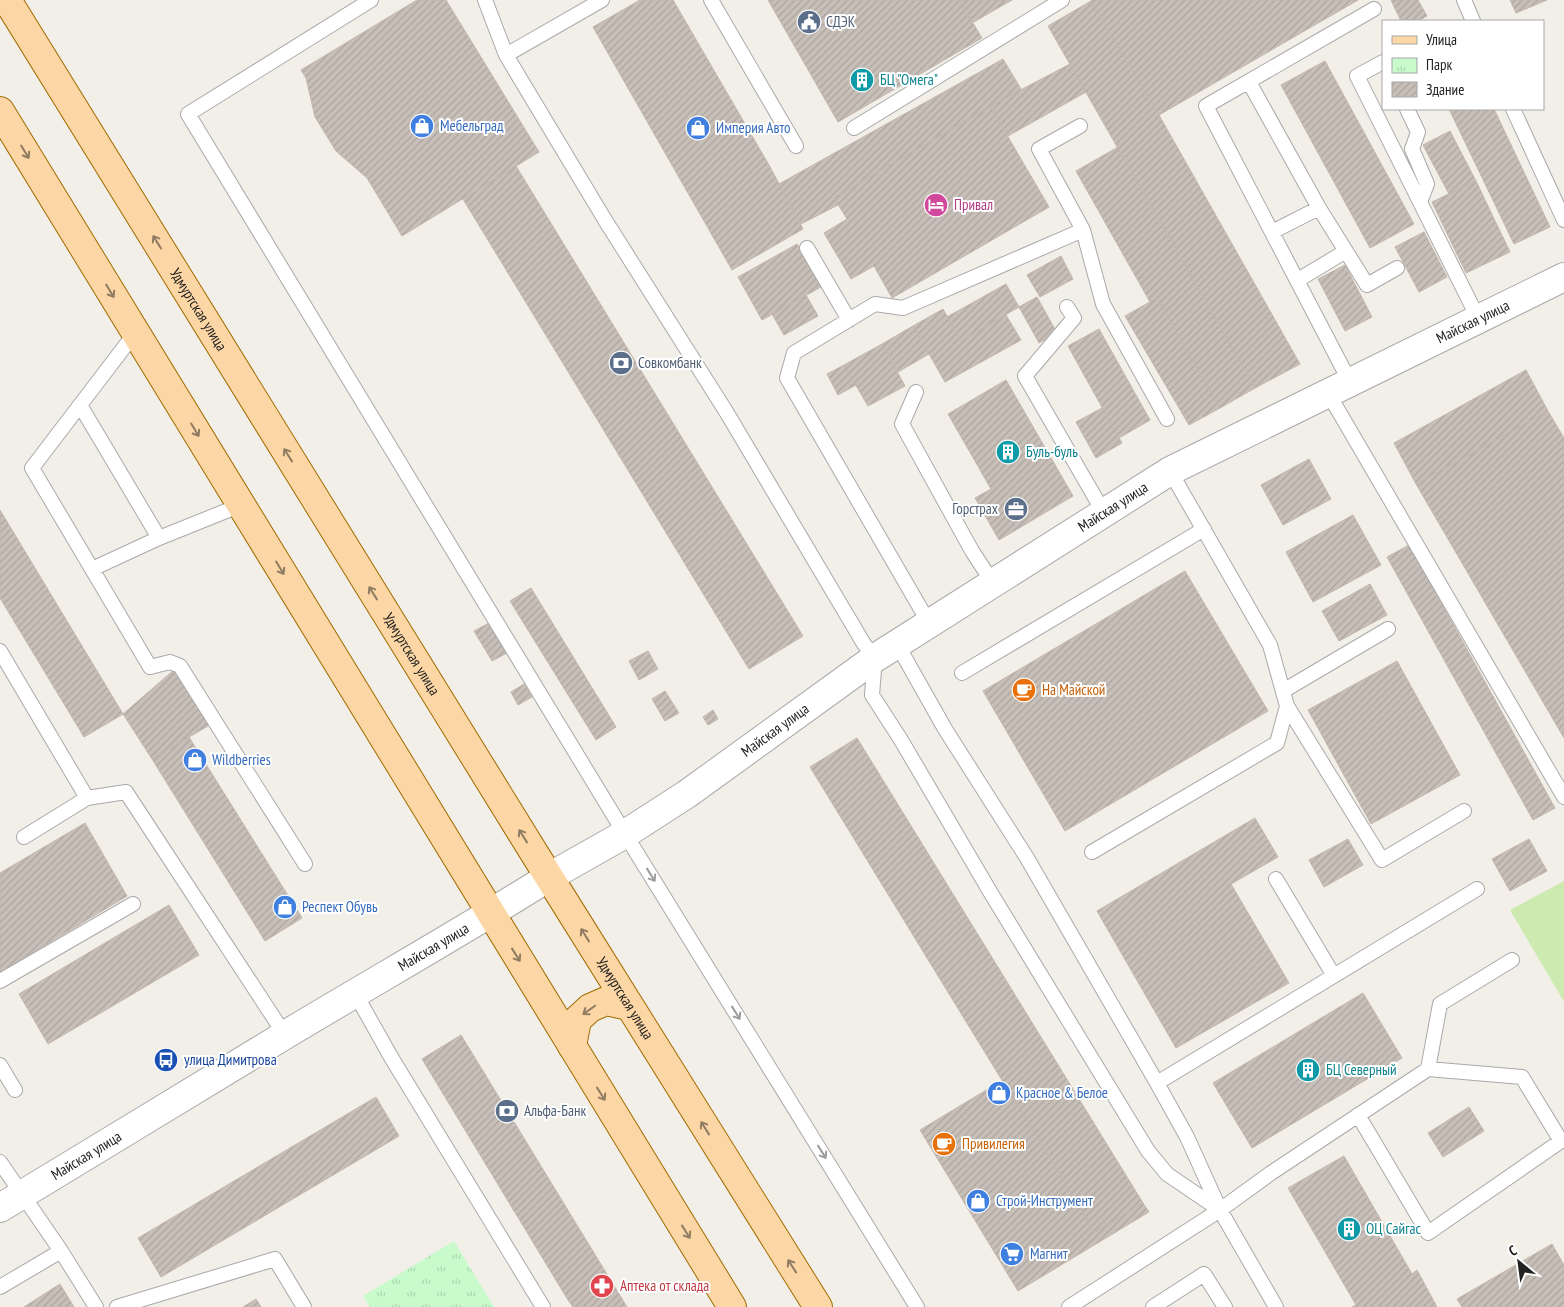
<svg xmlns="http://www.w3.org/2000/svg" width="1564" height="1307" font-family="'PT Sans Narrow',sans-serif">
<style>
.grass{fill:#cdebb0}
.park{fill:url(#park-tufts)}
.building{fill:url(#building-hatch);stroke:#c4b6ab}
.lines{fill:none;stroke-linecap:round;stroke-linejoin:round}
.service-casing{stroke:#a9a9a9;stroke-width:16}
.minor-casing{stroke:#a9a9a9;stroke-width:30}
.tertiary-casing{stroke:#a9a9a9;stroke-width:30}
.primary-casing{stroke:#a06b00;stroke-width:30}
.service{stroke:#fff;stroke-width:14}
.minor{stroke:#fff;stroke-width:28}
.tertiary{stroke:#fff;stroke-width:28}
.primary{stroke:#fcd6a4;stroke-width:28}
.oneway{stroke:#8f7c63}
.oneway2{stroke:#9c9c9c}
.labels{text-anchor:middle;stroke-width:4;stroke-linejoin:round;paint-order:stroke}
.service-label{font-size:15px;fill:#4e5e75;stroke:#fff;text-anchor:start}
.culture-label{font-size:15px;fill:#0d838f;stroke:#fff;text-anchor:start}
.shop-label{font-size:15px;fill:#366cbe;stroke:#fff;text-anchor:start}
.hotel-label{font-size:15px;fill:#b23c85;stroke:#fff;text-anchor:start}
.street-label{font-size:15px;fill:#222;stroke:#fff}
.food-label{font-size:15px;fill:#c56008;stroke:#fff;text-anchor:start}
.transit-label{font-size:15px;fill:#164399;stroke:#fff;text-anchor:start}
.health-label{font-size:15px;fill:#be3a42;stroke:#fff;text-anchor:start}
</style>
<defs>
<pattern id="park-tufts" width="24" height="20" patternUnits="userSpaceOnUse" patternTransform="scale(1.25)"><rect width="24" height="20" fill="#c8facc"/><path d="M3 7l-1-3M5 7V3M7 7l1-3M15 17l-1-3M17 17v-4M19 17l1-3" fill="none" stroke="#acd6af"/></pattern>
<pattern id="building-hatch" width="6" height="6" patternUnits="userSpaceOnUse" patternTransform="scale(1.25)"><rect width="6" height="6" fill="#c7bfb8"/><path d="M-1 1l2-2M0 6l6-6M5 7l2-2" fill="none" stroke="#aba49e"/></pattern>
</defs>
<rect width="100%" height="100%" fill="#f2efe9"/>
<path class="grass" d="M1564,881V1002L1510,910Z"/>
<path class="park" d="M454,1241L494,1307H370L363,1296Z"/>
<path class="building" d="M417,0H446L539,152L402,236L367,178L336,151L315,117L306,78L301,70Z
M640,0H673L769,165L803,229L732,270L593,27Z
M768,0H959L982,38L838,122Z
M959,0H1012L972,23Z
M1092,0H1358L1159,115L1091,1Z
M1391,0H1418L1427,16L1418,21H1401Z
M1510,0H1547L1516,13Z
M1091,1L1159,115L1300,364L1255,388L1048,26Z
M1003,59L1021,89L834,198L838,205L801,224L779,184Z
M1325,61L1414,224L1370,248L1281,85Z
M1070,64L1086,92L1008,136L990,106Z
M990,106L1049,207L892,298L874,266L851,279L824,233L847,219L834,198Z
M1449,109H1494L1550,227L1514,244Z
M1450,131L1476,181L1449,194L1423,145Z
M1118,147L1255,388L1220,408L1157,298L1150,302L1076,171Z
M516,166L803,636L749,669L463,199Z
M1476,181L1510,252L1466,273L1432,202Z
M1424,232L1447,277L1419,292L1395,247Z
M797,244L821,287L762,320L738,277Z
M1061,256L1073,279L1040,297L1027,275Z
M1345,265L1372,317L1345,331L1318,279Z
M1006,284L1019,307L961,341L947,317Z
M806,295L818,316L784,335L772,314Z
M1037,297L1057,333L1039,343L1019,307Z
M1157,298L1220,408L1189,425L1125,316Z
M943,309L961,341L1006,315L1021,340L945,382L913,326Z
M913,326L929,354L898,372L882,344Z
M1099,329L1150,420L1119,438L1068,346Z
M882,344L905,386L868,406L844,365Z
M844,365L856,385L838,395L827,374Z
M1526,370L1548,411L1416,484L1394,443Z
M1006,380L1073,496L999,540L975,498L991,489L948,414Z
M1102,408L1122,443L1096,458L1076,422Z
M1548,411L1564,438V738L1416,484Z
M1309,459L1331,499L1283,525L1261,485Z
M0,510L123,714L84,737L0,598Z
M1353,515L1381,565L1313,602L1286,552Z
M1409,545L1555,808L1533,820L1387,557Z
M1185,571L1268,711L1065,831L983,691Z
M1370,584L1387,615L1339,641L1322,611Z
M531,588L616,727L596,740L510,601Z
M489,623L507,653L492,661L474,631Z
M648,651L658,669L639,680L629,661Z
M1397,661L1460,775L1371,824L1308,710Z
M175,669L213,723L152,759L123,714Z
M524,684L532,697L518,705L511,692Z
M665,691L679,713L665,721L652,699Z
M713,710L718,719L708,725L703,717Z
M189,737L302,918L265,941L152,759Z
M857,738L1143,1203L1095,1232L810,767Z
M1255,818L1278,857L1231,884L1289,983L1176,1048L1097,911Z
M85,823L127,896L0,972V873Z
M1348,839L1363,865L1324,887L1309,860Z
M1529,839L1547,871L1510,891L1492,859Z
M169,905L199,955L48,1044L19,994Z
M1363,993L1402,1058L1252,1148L1213,1083Z
M461,1035L627,1307H573L568,1300L422,1059Z
M1003,1080L1095,1232L1143,1203L1149,1212L1018,1291L920,1130Z
M376,1097L399,1136L161,1277L138,1238Z
M1469,1107L1484,1131L1443,1157L1428,1133Z
M1344,1156L1412,1274L1417,1270L1437,1307H1352L1356,1305L1288,1188Z
M1552,1244L1564,1265V1307H1462L1457,1299Z
M60,1284L74,1307H24Z
M256,1299L261,1307H243Z"/>
<g class="lines">
<g class="service-casing">
<path id="service" d="M371,0L188,114L625,834L917,1307
M485,0L506,55L605,220L727,413L864,644L875,658L872,695L901,740L992,895L1148,1151L1167,1174L1220,1210
M711,0L796,146
M1464,0L1473,21
M506,55L602,0
M1383,62L1357,76L1478,318
M1249,82L1319,208L1272,232
M1407,109L1418,132L1412,149L1427,184L1420,202
M1513,109L1564,220
M1080,126L1039,149L1083,230
M854,128L1062,0
M1319,208L1367,285L1397,268
M807,248L849,320
M1298,280L1346,251
M1067,307L1074,318L1025,376L1104,513
M135,333L32,468L150,667L170,662L180,666L305,864
M1350,382L1206,106L1374,9
M916,392L902,424L972,551L993,583
M1328,393L1564,797
M80,405L159,538L241,505
M92,569L159,538
M929,623L787,378L794,353L875,304L903,308L1083,230L1103,304L1167,419
M897,644L945,729L1027,858L1157,1083L1187,1137L1220,1210L1276,1307
M0,651L87,798L126,792L285,1035
M962,673L1204,529
M1283,691L1388,629
M1287,706L1382,860L1464,811
M24,837L87,798
M1092,852L1277,743L1287,706L1270,645L1170,471
M1276,879L1334,976
M0,981L133,904
M355,993L391,1057L543,1307
M0,1065L15,1090
M1157,1083L1477,889
M1358,1115L1428,1233L1561,1141L1522,1077L1428,1069
M0,1162L61,1251L96,1307
M0,1287L61,1251
M117,1307L275,1259L304,1307
M1069,1307L1220,1210L1271,1173L1428,1069L1440,1004L1512,960
M1153,1307L1204,1274L1225,1307"/>
</g>
<g class="minor-casing">
<g id="minor">
<path id="s1" d="M549,877L625,834L687,794L875,658L1170,471L1564,277"/>
</g>
</g>
<g class="tertiary-casing">
<g id="tertiary">
<path id="s2" d="M0,1208C95,1151 190,1092 285,1035C373,982 462,932 549,877"/>
</g>
</g>
<g class="primary-casing">
<g id="primary">
<path id="s3" d="M7,0L549,877L818,1307"/>
<path d="M0,111L732,1307"/>
<path d="M572,1046L577,1020L590,1008L606,1001L629,1006"/>
</g>
</g>
<use href="#service" class="service"/>
<use href="#minor" class="minor"/>
<use href="#tertiary" class="tertiary"/>
<use href="#primary" class="primary"/>
</g>
<defs><path id="oneway-shaft" d="M-6 0H5M1.5-3L5.5 0L1.5 3" fill="none" stroke-width="1.6" stroke-linecap="round" stroke-linejoin="round" transform="scale(1.25)"/></defs>
<g class="oneway">
<use href="#oneway-shaft" transform="translate(25 152) rotate(59)"/>
<use href="#oneway-shaft" transform="translate(157 242) rotate(-122)"/>
<use href="#oneway-shaft" transform="translate(110 291) rotate(59)"/>
<use href="#oneway-shaft" transform="translate(195 430) rotate(59)"/>
<use href="#oneway-shaft" transform="translate(288 455) rotate(-122)"/>
<use href="#oneway-shaft" transform="translate(280 568) rotate(59)"/>
<use href="#oneway-shaft" transform="translate(373 593) rotate(-122)"/>
<use href="#oneway-shaft" transform="translate(523 836) rotate(-122)"/>
<use href="#oneway-shaft" transform="translate(585 935) rotate(-122)"/>
<use href="#oneway-shaft" transform="translate(516 955) rotate(58)"/>
<use href="#oneway-shaft" transform="translate(589 1010) rotate(145)"/>
<use href="#oneway-shaft" transform="translate(601 1094) rotate(58)"/>
<use href="#oneway-shaft" transform="translate(705 1128) rotate(-122)"/>
<use href="#oneway-shaft" transform="translate(686 1232) rotate(58)"/>
<use href="#oneway-shaft" transform="translate(792 1266) rotate(-122)"/>
</g>
<g class="oneway2">
<use href="#oneway-shaft" transform="translate(651 875) rotate(58)"/>
<use href="#oneway-shaft" transform="translate(736 1013) rotate(58)"/>
<use href="#oneway-shaft" transform="translate(822 1152) rotate(58)"/>
</g>
<defs>
<g id="civic-disc" transform="scale(1.25)"><circle r="9.5" fill="#5c6f8a" stroke="#fff"/><path d="M-.6-6.5H3V-4.5H.6V-3L4-1V1h2V6H-6V1h2V-1L-.6-3ZM-1.2 2.5V6h2.4V2.5Z" fill="#fff"/></g>
<g id="building-disc" transform="scale(1.25)"><circle r="9.5" fill="#0f9aa8" stroke="#fff"/><path d="M-4-6H4V6H1V3H-1V6H-4ZM-2.5-4.3h1.7v1.8h-1.7ZM.8-4.3h1.7v1.8H.8ZM-2.5-1h1.7V.8h-1.7ZM.8-1h1.7V.8H.8Z" fill="#fff"/></g>
<g id="shop-disc" transform="scale(1.25)"><circle r="9.5" fill="#3f7fe0" stroke="#fff"/><path d="M-5-2.5h2.3a2.7 3.5 0 0 1 5.4 0H5L5.5 6h-11ZM-1.5-2.5h3a1.5 2.3 0 0 0-3 0Z" fill="#fff"/></g>
<g id="hotel-disc" transform="scale(1.25)"><circle r="9.5" fill="#d1479c" stroke="#fff"/><path d="M-6-4.5h1.5V1H6V5H4.5V3h-9V5H-6ZM-4 0a1.8 1.8 0 1 1 3.6 0ZM.5 0V-2.5h3Q6-2.5 6 0Z" fill="#fff"/></g>
<g id="bank-disc" transform="scale(1.25)"><circle r="9.5" fill="#5c6f8a" stroke="#fff"/><path d="M-6-4H6V4H-6ZM0-2.3a2.3 2.3 0 1 0 0 4.6a2.3 2.3 0 1 0 0-4.6Z" fill="#fff"/></g>
<g id="office-disc" transform="scale(1.25)"><circle r="9.5" fill="#5c6f8a" stroke="#fff"/><path d="M-6-3h4V-5.5h4V-3h4V5H-6ZM-1-4.5V-3h2v-1.5ZM-6 0V1H6V0Z" fill="#fff"/></g>
<g id="cafe-disc" transform="scale(1.25)"><circle r="9.5" fill="#e8710a" stroke="#fff"/><path d="M-5.5-4.5H6V0H3Q3 3.5 0 3.5H-2.5Q-5.5 3.5-5.5 0ZM3-3.2v2h1.7v-2ZM-6 4.5H4V6H-6Z" fill="#fff"/></g>
<g id="bus-disc" transform="scale(1.25)"><circle r="9.5" fill="#1a4fb4" stroke="#fff"/><path d="M-5-6H5V4H4V6H2V4H-2V6H-4V4H-5ZM-3.5-4V0h7V-4ZM-3.5 1.2v1.5H-2V1.2ZM2 1.2v1.5H3.5V1.2Z" fill="#fff"/></g>
<g id="supermarket-disc" transform="scale(1.25)"><circle r="9.5" fill="#3f7fe0" stroke="#fff"/><path d="M-6-5.5h2.5l.6 2H6L4.5 2H-2.5L-4.4-4H-6ZM-1.5 3.2a1.3 1.3 0 1 0 .1 0ZM3 3.2a1.3 1.3 0 1 0 .1 0Z" fill="#fff"/></g>
<g id="pharmacy-disc" transform="scale(1.25)"><circle r="9.5" fill="#e0444e" stroke="#fff"/><path d="M-2-6h4v4h4v4h-4v4h-4v-4h-4v-4h4Z" fill="#fff"/></g>
</defs>
<g fill-rule="evenodd">
<use href="#civic-disc" x="809" y="22"/>
<use href="#building-disc" x="862" y="80"/>
<use href="#shop-disc" x="422" y="126"/>
<use href="#shop-disc" x="698" y="128"/>
<use href="#hotel-disc" x="936" y="205"/>
<use href="#bank-disc" x="621" y="363"/>
<use href="#building-disc" x="1008" y="452"/>
<use href="#office-disc" x="1016" y="509"/>
<use href="#cafe-disc" x="1024" y="690"/>
<use href="#shop-disc" x="195" y="760"/>
<use href="#shop-disc" x="285" y="907"/>
<use href="#bus-disc" x="166" y="1060"/>
<use href="#building-disc" x="1308" y="1070"/>
<use href="#shop-disc" x="999" y="1093"/>
<use href="#bank-disc" x="507" y="1111"/>
<use href="#cafe-disc" x="944" y="1144"/>
<use href="#shop-disc" x="978" y="1201"/>
<use href="#building-disc" x="1349" y="1229"/>
<use href="#supermarket-disc" x="1012" y="1254"/>
<use href="#pharmacy-disc" x="602" y="1286"/>
</g>
<g class="labels">
<g class="service-label">
<text x="826" y="27">СДЭК</text>
<text x="638" y="368">Совкомбанк</text>
<text x="998" y="514" text-anchor="end">Горстрах</text>
<text x="524" y="1116">Альфа-Банк</text>
</g>
<g class="culture-label">
<text x="880" y="85">БЦ "Омега"</text>
<text x="1026" y="457">Буль-буль</text>
<text x="1326" y="1075">БЦ Северный</text>
<text x="1366" y="1234">ОЦ Сайгас</text>
</g>
<g class="shop-label">
<text x="440" y="131">Мебельград</text>
<text x="716" y="133">Империя Авто</text>
<text x="212" y="765">Wildberries</text>
<text x="302" y="912">Респект Обувь</text>
<text x="1016" y="1098">Красное &amp; Белое</text>
<text x="996" y="1206">Строй-Инструмент</text>
<text x="1030" y="1259">Магнит</text>
</g>
<g class="hotel-label">
<text x="954" y="210">Привал</text>
</g>
<g class="street-label">
<text dy="5" stroke="none"><textPath href="#s3" startOffset="364">Удмуртская улица</textPath></text>
<text dy="5" stroke="none"><textPath href="#s1" startOffset="1080">Майская улица</textPath></text>
<text dy="5" stroke="none"><textPath href="#s1" startOffset="675">Майская улица</textPath></text>
<text dy="5" stroke="none"><textPath href="#s3" startOffset="769">Удмуртская улица</textPath></text>
<text dy="5" stroke="none"><textPath href="#s1" startOffset="270">Майская улица</textPath></text>
<text dy="5" stroke="none"><textPath href="#s2" startOffset="506">Майская улица</textPath></text>
<text dy="5" stroke="none"><textPath href="#s3" startOffset="1174">Удмуртская улица</textPath></text>
<text dy="5" stroke="none"><textPath href="#s2" startOffset="101">Майская улица</textPath></text>
</g>
<g class="food-label">
<text x="1042" y="695">На Майской</text>
<text x="962" y="1149">Привилегия</text>
</g>
<g class="transit-label">
<text x="184" y="1065">улица Димитрова</text>
</g>
<g class="health-label">
<text x="620" y="1291">Аптека от склада</text>
</g>
</g>
<rect x="1382" y="20" width="162" height="90" fill="#ffffff" stroke="#a7a7a7"/>
<rect x="1392" y="36" width="25" height="8" fill="#fcd6a4" stroke="#a7a7a7"/>
<text x="1426" y="45" font-size="15" fill="#222222">Улица</text>
<rect x="1392" y="58" width="25" height="15" fill="url(#park-tufts)" stroke="#a7a7a7"/>
<text x="1426" y="70" font-size="15" fill="#222222">Парк</text>
<rect x="1392" y="82" width="25" height="15" fill="url(#building-hatch)" stroke="#a7a7a7"/>
<text x="1426" y="95" font-size="15" fill="#222222">Здание</text>
<g transform="translate(1519 1262) rotate(331)" stroke="#ffffff" stroke-width="4" paint-order="stroke">
<path d="M0-4L9 19L0 12L-9 19Z" fill="#222222"/>
<text y="-8" font-size="14" font-weight="bold" text-anchor="middle" fill="#222222">С</text>
</g>
</svg>
